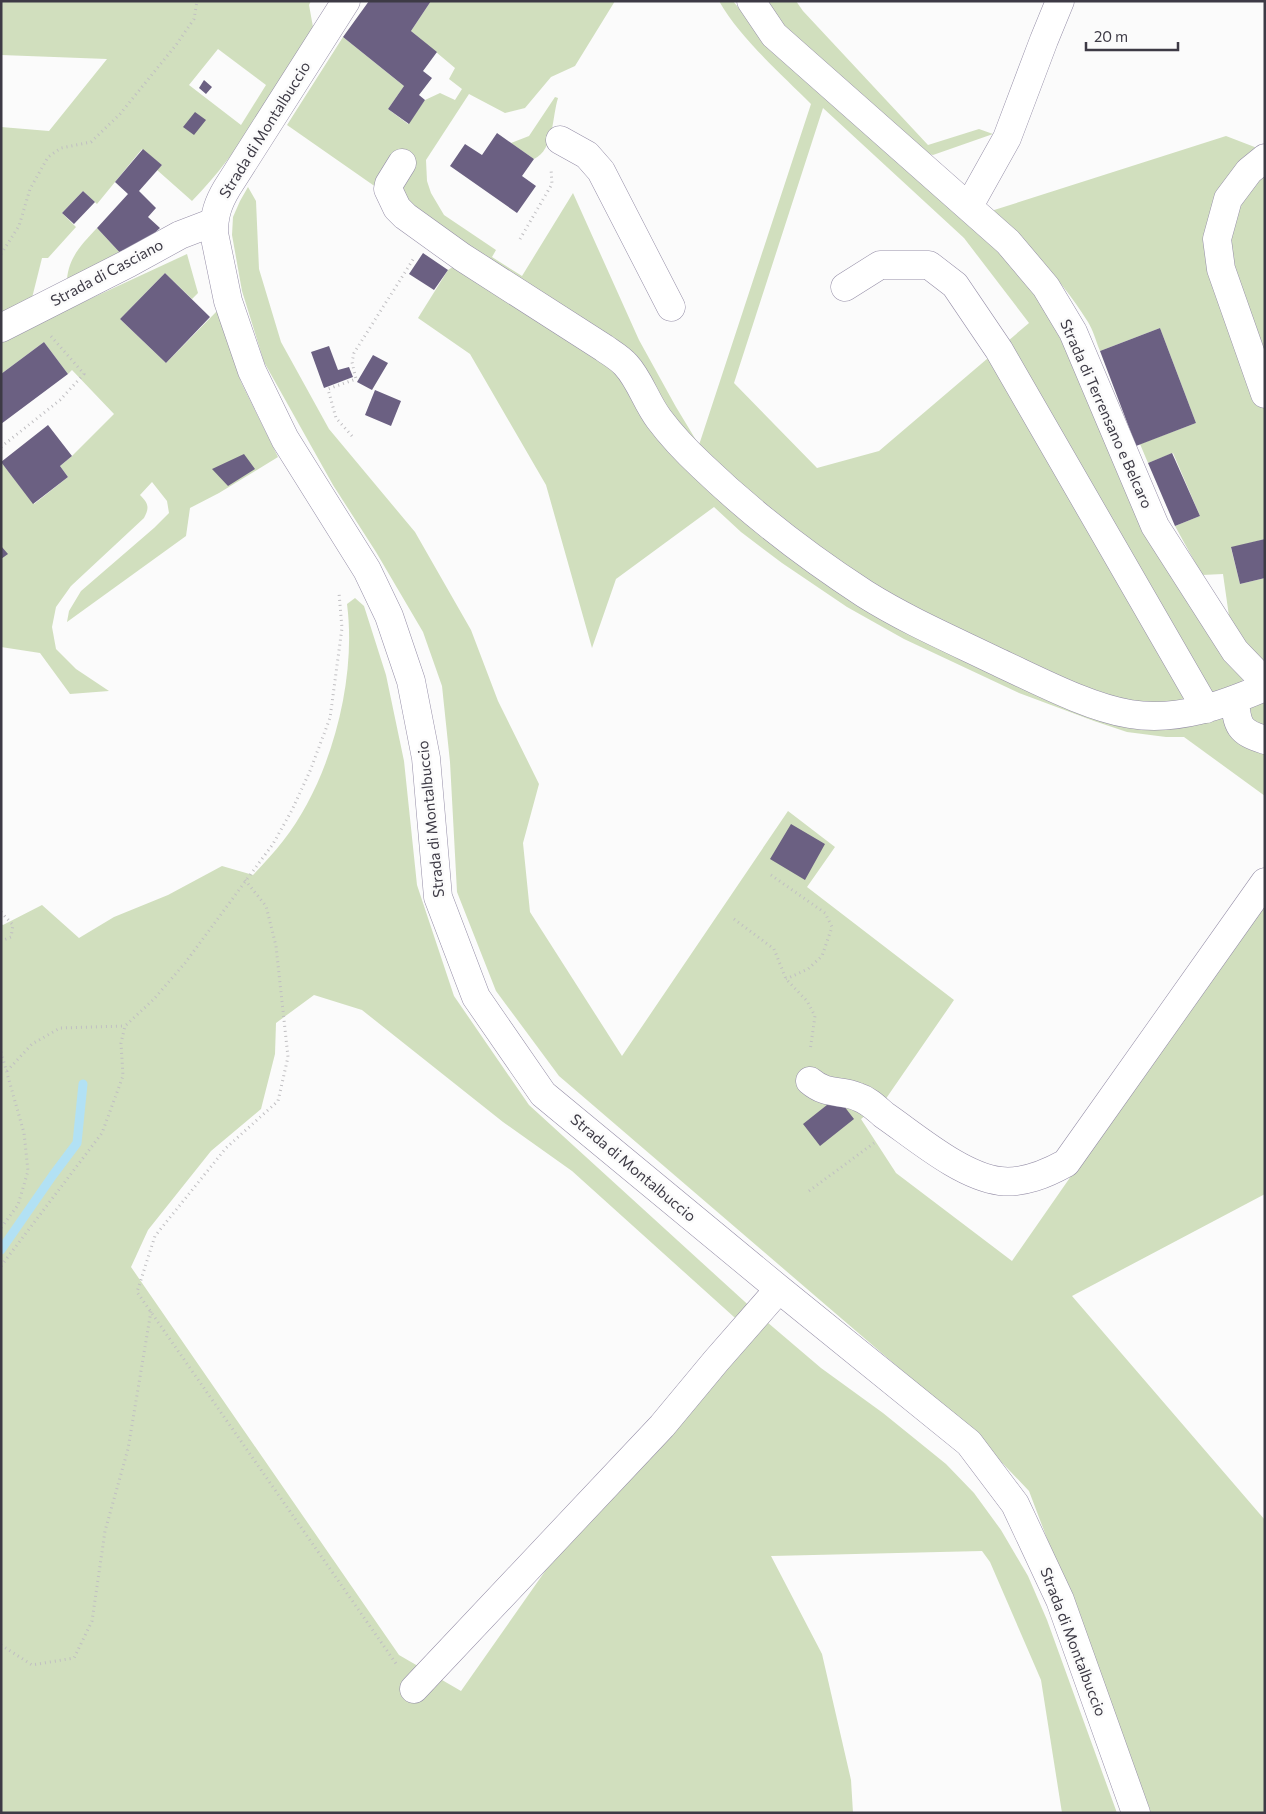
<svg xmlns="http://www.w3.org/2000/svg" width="1266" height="1814" font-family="Commissioner,sans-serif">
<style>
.green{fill:#d1dfbe;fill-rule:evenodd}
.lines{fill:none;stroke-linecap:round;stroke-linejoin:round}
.stream{stroke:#b2e1f4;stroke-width:9}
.building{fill:#6b6082}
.minor-casing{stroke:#958ea7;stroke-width:29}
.path{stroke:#c0bfc2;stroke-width:3;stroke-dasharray:1 4;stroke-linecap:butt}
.minor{stroke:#fff;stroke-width:28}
.labels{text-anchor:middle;stroke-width:5;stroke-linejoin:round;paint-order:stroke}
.street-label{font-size:15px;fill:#3d3a45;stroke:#fbfbfb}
</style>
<rect width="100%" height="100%" fill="#fbfbfb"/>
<path class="green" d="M1,1H311L309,5L313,27C276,87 242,150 192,201L157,170L162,165L142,149L97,204L83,191L62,213L76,227L48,258H42L32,298L1,313V127L49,131L107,59L1,55ZM218,49L266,85L241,125L189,85Z
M431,1H615L575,66L551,77L525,108L505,113L469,94L426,160L427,181L431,193L444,215L496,250L492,257L522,276L573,193L639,340L676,407L699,445L811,104C781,74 740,38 719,1H733L770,46L963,219L1000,254L1041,300L1243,678L1242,683L1191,701L1132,704L1036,671L866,581L793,530L707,455L660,402L383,192L287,125L343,37L404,86L388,109L408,124L425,100L440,93L455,100L462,89L449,79L455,68L411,31ZM823,108L964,238L1029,323L879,451L817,468L734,383Z
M758,1H796L803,11L928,145L979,129L993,134L933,155L920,152L898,136Z
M555,97L558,98C552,117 554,150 534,159L511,143L529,136Z
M1226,136L1265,151V539L1231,548L1240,584L1265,578V662L1249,648L1230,623L1223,574L1202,575L1175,526L1200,516L1173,453L1148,463L1140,444L1196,423L1160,328L1100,351C1096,341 1093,330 1088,322C1062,280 1027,244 991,211Z
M248,187L256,201L259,269L281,342L329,429L415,532L471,630L498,701L539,784L523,843L530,912L622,1056L788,811L835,847L807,887L954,1000L885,1100L861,1119L896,1173L1012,1261L1265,897V1194L1072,1296L1265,1520V1813H1151L1029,1491L969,1428L559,1076L496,991L457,892L450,762L442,686L423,632L376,552L333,485L264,362L242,291L232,235L233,217L240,201Z
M97,228L123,256L67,279C69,257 82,244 97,228Z
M187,254L198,293L192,299L165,273L120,319L166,363L217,311L241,382L278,457L219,493L190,508L186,536L67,622L69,611L81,591L154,528L169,513L167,501L152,482L140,495C148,503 150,507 144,518L71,586L56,607L52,627L56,649L76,669L109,691L70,694L40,653L1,647V462L34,504L68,477L60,466L72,456L114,414L72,370L68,374L44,342L1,374V343L64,311Z
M459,263L604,358L750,523L1093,709L1265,700V796L1184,737H1166L1127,732L1094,721L1019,693L904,639L847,607L782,563L741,532L714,507L616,579L592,648L546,485L470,354L418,318L448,270Z
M355,598L364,606L386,675L404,761L417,885L454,996L529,1105L767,1322L821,1368L883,1413L946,1464L974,1493L1001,1530L1028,1576L1047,1620L1117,1813H1062L1041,1680L990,1562L982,1551L771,1556L822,1654L851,1780L853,1813H1V924L3,925L42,905L79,938L114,917L168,895L222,866L253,875C263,864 274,853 283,841C331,780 357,680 347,604ZM314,995L362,1010L503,1122L572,1171L754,1335L555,1557L461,1691L399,1655L131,1267L148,1230L211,1151L261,1109L275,1054L276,1023Z"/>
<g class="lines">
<path class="stream" d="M1,1250L53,1175L77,1143L83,1084"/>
</g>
<path class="building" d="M369,1H431L411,31L437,52L423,71L432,78L419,95L425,100L409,124L388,109L404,86L343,37Z
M204,80L212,87L206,94L199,88Z
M195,112L206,120L194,135L183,127Z
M497,133L534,159L522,176L536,186L517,213L450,166L465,144L482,155Z
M143,149L162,165L139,191L156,208L148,217L160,228L146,241L123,256L97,228L128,194L115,182Z
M83,191L95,202L74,224L62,213Z
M423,253L448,270L434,290L409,274Z
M165,273L210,317L166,363L120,319Z
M1160,328L1196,423L1136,446L1100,351Z
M44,342L68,374L1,424V374Z
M329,346L338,370L349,367L353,377L324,388L311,352Z
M373,355L388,363L372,390L357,382Z
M375,390L401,401L391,426L365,415Z
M48,425L72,456L60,466L68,477L33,504L1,462Z
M1172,453L1200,516L1175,526L1148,463Z
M244,454L255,469L228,486L212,469Z
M1265,539V578L1240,584L1231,547Z
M1,546L8,554L1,559Z
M791,824L825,844L805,880L770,859Z
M837,1097L854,1119L820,1146L803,1124Z"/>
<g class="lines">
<g class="minor-casing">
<path id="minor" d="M346,1L227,188C218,203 214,215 214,233L228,301L252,371L285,439L367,570L389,616L411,681L426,758L438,897L476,997L543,1094L779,1289L969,1443L1015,1504L1060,1600L1136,1813
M751,1L774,35L1008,242L1046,287L1073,332L1155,526L1235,651L1265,682
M560,140L587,155L601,171L671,307
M1265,158L1249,171L1228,199L1217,239L1221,269L1265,394
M402,163L389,184L388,189L397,208L405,216L462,257L604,348C611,353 620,358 626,365C640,380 646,402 659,419C671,435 687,452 702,466C752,514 808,557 865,594C908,621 955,641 1000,663C1039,681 1088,707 1130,714C1177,722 1223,705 1265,687
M969,206L1007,138L1044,40L1060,1
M845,287L880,265H929L955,285L999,350L1206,709
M1,328L129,263L180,235L214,222
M1235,700C1237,726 1239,732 1265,740
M810,1081C828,1096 839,1089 858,1097C868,1100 876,1108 884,1115C916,1137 961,1176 1000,1181C1023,1184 1046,1174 1066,1163L1265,882
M414,1689L662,1426L716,1361L779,1289"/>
</g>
<path class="path" d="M520,239L552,184L551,169
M1,254L19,226L30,189L48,157L61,148L91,142L120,114L176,45L194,19L197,1
M352,436L336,418L328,389L356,379L352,362L354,353L414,258
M1,447L60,400L84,374L50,335
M771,875L825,913L832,927L822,956L808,969L786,979
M245,880L266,906L276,946L288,1057L278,1101L226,1148L155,1236L137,1292L397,1665
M1,912L13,925L11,937L1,941
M734,919L774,949L786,979L807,1001L815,1016L810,1051
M1,1052L24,1133L28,1171L18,1205L1,1228
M7,1071L32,1044L60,1028L125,1026
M809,1191L874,1143
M1,1266L102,1133L123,1076L121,1043L125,1026L154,999L185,963L273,844L292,810L310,771L330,718L342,628L339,593
M1,1645L32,1665L74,1658L92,1621L105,1531L128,1449L151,1311"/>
<use href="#minor" class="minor"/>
</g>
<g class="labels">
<g class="street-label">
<text transform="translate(265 130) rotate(-58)" y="5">Strada di Montalbuccio</text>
<text transform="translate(107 273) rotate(-28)" y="5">Strada di Casciano</text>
<text transform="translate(1106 414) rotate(66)" y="5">Strada di Terrensano e Belcaro</text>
<text transform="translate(431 819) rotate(-96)" y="5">Strada di Montalbuccio</text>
<text transform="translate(633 1168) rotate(40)" y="5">Strada di Montalbuccio</text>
<text transform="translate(1073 1642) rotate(69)" y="5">Strada di Montalbuccio</text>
</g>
</g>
<rect width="1266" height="1814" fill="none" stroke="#3d3a45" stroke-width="5"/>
<path d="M1086 42v8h92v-8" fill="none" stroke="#3d3a45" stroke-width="2.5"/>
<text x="1094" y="42" font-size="15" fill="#3d3a45" stroke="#fbfbfb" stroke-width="4" paint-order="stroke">20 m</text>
</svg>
